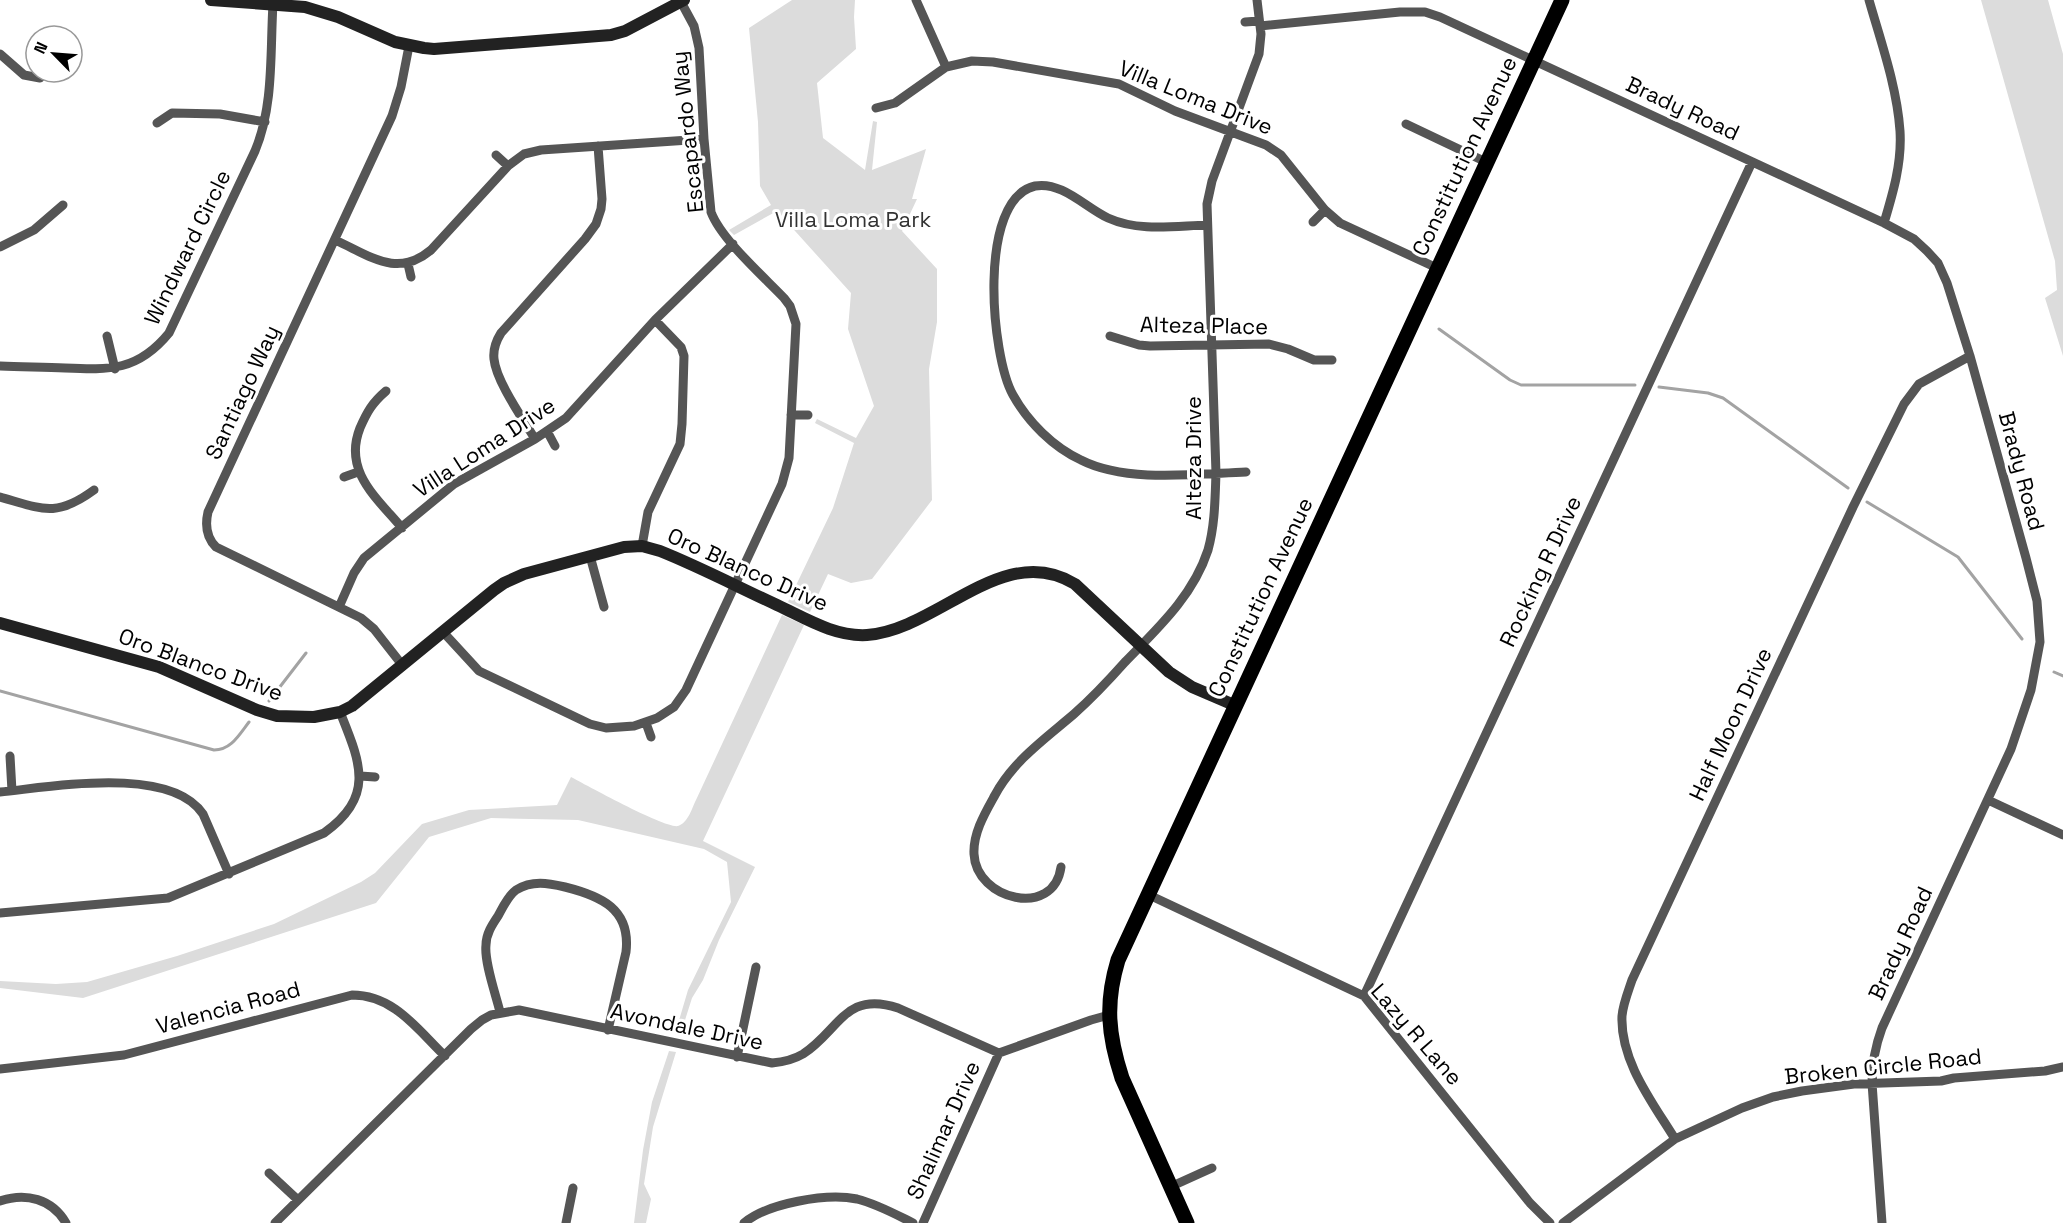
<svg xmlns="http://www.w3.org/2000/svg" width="2063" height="1223" font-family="'Space Grotesk',sans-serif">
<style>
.green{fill:#dcdcdc}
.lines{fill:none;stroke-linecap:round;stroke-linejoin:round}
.stream{stroke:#a3a3a3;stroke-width:3}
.street{stroke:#555;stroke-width:9}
.secondary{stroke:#222;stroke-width:12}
.primary{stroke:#000;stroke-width:15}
.labels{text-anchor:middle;stroke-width:6;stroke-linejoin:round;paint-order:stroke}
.street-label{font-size:22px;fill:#000;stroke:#fff}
.park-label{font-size:22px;fill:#333;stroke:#fff}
</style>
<rect width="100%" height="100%" fill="#fff"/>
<path class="green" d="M792,0H855L854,17L856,49L817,83L823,138L865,170L873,121L877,122L872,170L926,149L912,199H917L902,231L937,269V322L929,369L932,500L872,579L851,583L828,574L810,612L788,602L833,508L854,443L815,423L817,419L856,438L874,406L848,329L851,293L777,211L734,235L729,230L771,205L760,186L758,122L749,28Z
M1981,0H2048L2063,54V356L2045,298L2057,290L2055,261Z
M782,615L804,625L703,841L755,867L719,940L703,980L692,998L680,1036L675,1034L688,990L731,902L727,862L704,849L578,820L491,818L429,837L376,903L83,998L0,988V981L56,984L87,982L177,956L274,924L361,882L375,873L422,824L469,810L557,805L571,777C586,785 666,829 678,826C688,823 692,808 696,800Z
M669,1051L676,1052L653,1127L644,1184L651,1199L646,1223H634L643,1150L652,1102Z"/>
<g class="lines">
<path class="stream" d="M1439,329L1510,380L1521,385H1635
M1659,387L1708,393L1723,398L1848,488
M1867,502L1958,557L2022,639
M2054,672L2063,676
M0,691L214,750C231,750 239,735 249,722
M269,701L306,653"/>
<path class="street" d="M916,0L946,67
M1869,0C1881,42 1897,87 1900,131C1902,163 1893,193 1884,223
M1245,22L1259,21
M1260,26L1400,12H1425L1440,17L1884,223L1914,239L1927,251L1938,263L1947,283L1970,356L2026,558L2037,601L2040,642L2031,690L2011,749L1882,1028C1875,1047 1872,1063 1872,1083L1882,1223
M0,54L24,75L40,78
M876,108L895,103L946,67L972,61L993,62L1119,84L1175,111L1266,145L1281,155L1325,210L1340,223L1437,268
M157,123L172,113L220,114L265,122
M1406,124L1486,162
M496,155L508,166
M1313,222L1325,210
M1207,225C1174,226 1139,232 1108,218C1086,208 1062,181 1035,186C977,199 991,356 1013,395C1028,422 1053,447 1081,460C1126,483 1196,474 1246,472
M335,240C369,255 397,279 431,250L508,166L524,154L541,150L704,139
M0,247L34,230L63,205
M408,264L411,277
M107,336L115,369
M1110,336L1139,345L1150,346L1269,344L1288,349L1314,360H1332
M0,366C22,367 43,367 65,368C110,370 138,371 169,333L255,151C274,106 270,52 273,4
M386,391C372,403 367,412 360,428C343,471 376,497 402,528
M791,415H808
M547,431L555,446
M535,439C523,419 496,381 494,359C493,350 496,341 501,333L585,239L596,224L601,209L602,199L598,146
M344,477L358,472
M0,497C42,509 56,518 94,490
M642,546L648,512L680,444L682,424L684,356L681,347L655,320
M590,556L604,607
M339,607L354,573L364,558L454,484L535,439L566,418L655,320L733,244
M444,633L479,671L590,724L606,728L634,726L657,718L674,707L686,690L782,484L789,458L796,324L790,306L784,298C763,276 721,239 711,212L704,139L699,48L694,26L680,0
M403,666L374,629L361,618L216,547C206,537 205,525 208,512L392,116L401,87L409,46
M646,723L651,737
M10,756L12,791
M360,776L375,777
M0,792C52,787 170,765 203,814L229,874
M1988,800L2063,835
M1061,867C1054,919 976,900 974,854C973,833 985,813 995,795C1013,761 1046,738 1074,714C1092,698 1109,680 1125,662C1158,628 1193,596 1208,550C1215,525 1215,499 1216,473L1207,204L1212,181L1259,54L1261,34L1257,0
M1147,894L1364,996L1530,1203L1550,1223
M0,913L168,898L324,833C376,796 360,762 340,712
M1364,996L1752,162
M500,1012C496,995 484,962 486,945C486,934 492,925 498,916C503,907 508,896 516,890C532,880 548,883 565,887C601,896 631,909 626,952L608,1030
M737,1057L756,967
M0,1069L124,1055L352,995C394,995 417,1029 445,1056
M1675,1139C1653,1103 1620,1061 1622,1016C1623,1004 1628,992 1632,980L1853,507L1904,404L1919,384L1970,356
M269,1173L298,1200
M1170,1187L1212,1168
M0,1201C26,1192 52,1199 66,1223
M275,1223L471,1029L482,1020L491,1015L519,1010L772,1063C783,1062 793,1060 803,1054C839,1031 845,990 898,1008L999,1053L1091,1020L1109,1015
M566,1223L573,1188
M744,1223C768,1203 826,1193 857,1199C877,1204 895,1214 913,1223
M923,1223L999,1053
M1563,1223L1675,1139L1742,1108L1773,1097L1802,1091L1854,1084L1941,1081L1954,1078L2045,1071L2063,1067"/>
<path class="secondary" d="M211,0L305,7L338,17L395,42L424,48L434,49L611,35L625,31L684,0
M0,623L159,667L257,710L277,716L314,717L340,712L352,706L494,590L504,583L524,574L624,547L642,546L660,551C700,567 738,587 777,605C805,618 835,637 867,635C938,630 1003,540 1075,584L1169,672L1192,687L1234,705"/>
<path class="primary" d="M1187,1223L1122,1078C1108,1035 1105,1003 1118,960L1562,0"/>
</g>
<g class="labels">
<g class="street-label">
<text transform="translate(1196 97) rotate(22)" y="8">Villa Loma Drive</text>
<text transform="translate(1683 108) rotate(25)" y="8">Brady Road</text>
<text transform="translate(687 132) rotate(-96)" y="8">Escapardo Way</text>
<text transform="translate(1464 156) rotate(-65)" y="8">Constitution Avenue</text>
<text transform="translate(187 247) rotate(-64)" y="8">Windward Circle</text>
<text transform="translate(1204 325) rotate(1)" y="8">Alteza Place</text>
<text transform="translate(242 392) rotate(-65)" y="8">Santiago Way</text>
<text transform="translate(484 447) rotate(-33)" y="8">Villa Loma Drive</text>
<text transform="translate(1193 458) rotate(-90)" y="8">Alteza Drive</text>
<text transform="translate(2022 471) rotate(75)" y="8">Brady Road</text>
<text transform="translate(748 569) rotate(24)" y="8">Oro Blanco Drive</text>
<text transform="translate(1540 571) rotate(-65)" y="8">Rocking R Drive</text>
<text transform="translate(1260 597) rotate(-65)" y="8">Constitution Avenue</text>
<text transform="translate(201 664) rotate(20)" y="8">Oro Blanco Drive</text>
<text transform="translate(1730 724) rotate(-65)" y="8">Half Moon Drive</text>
<text transform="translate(1900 943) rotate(-65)" y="8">Brady Road</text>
<text transform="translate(228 1007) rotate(-15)" y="8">Valencia Road</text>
<text transform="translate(687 1026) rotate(12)" y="8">Avondale Drive</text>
<text transform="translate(1417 1034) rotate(49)" y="8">Lazy R Lane</text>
<text transform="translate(1883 1066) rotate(-6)" y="8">Broken Circle Road</text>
<text transform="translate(943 1130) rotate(-66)" y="8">Shalimar Drive</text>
</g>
<g class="park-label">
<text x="853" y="227">Villa Loma Park</text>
</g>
</g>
<g transform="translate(54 54) rotate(295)"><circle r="28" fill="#ffffff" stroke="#999999" stroke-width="1.5"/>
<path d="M0-4.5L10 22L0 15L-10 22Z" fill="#000000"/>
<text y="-9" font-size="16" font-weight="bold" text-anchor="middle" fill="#000000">N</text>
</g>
</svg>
